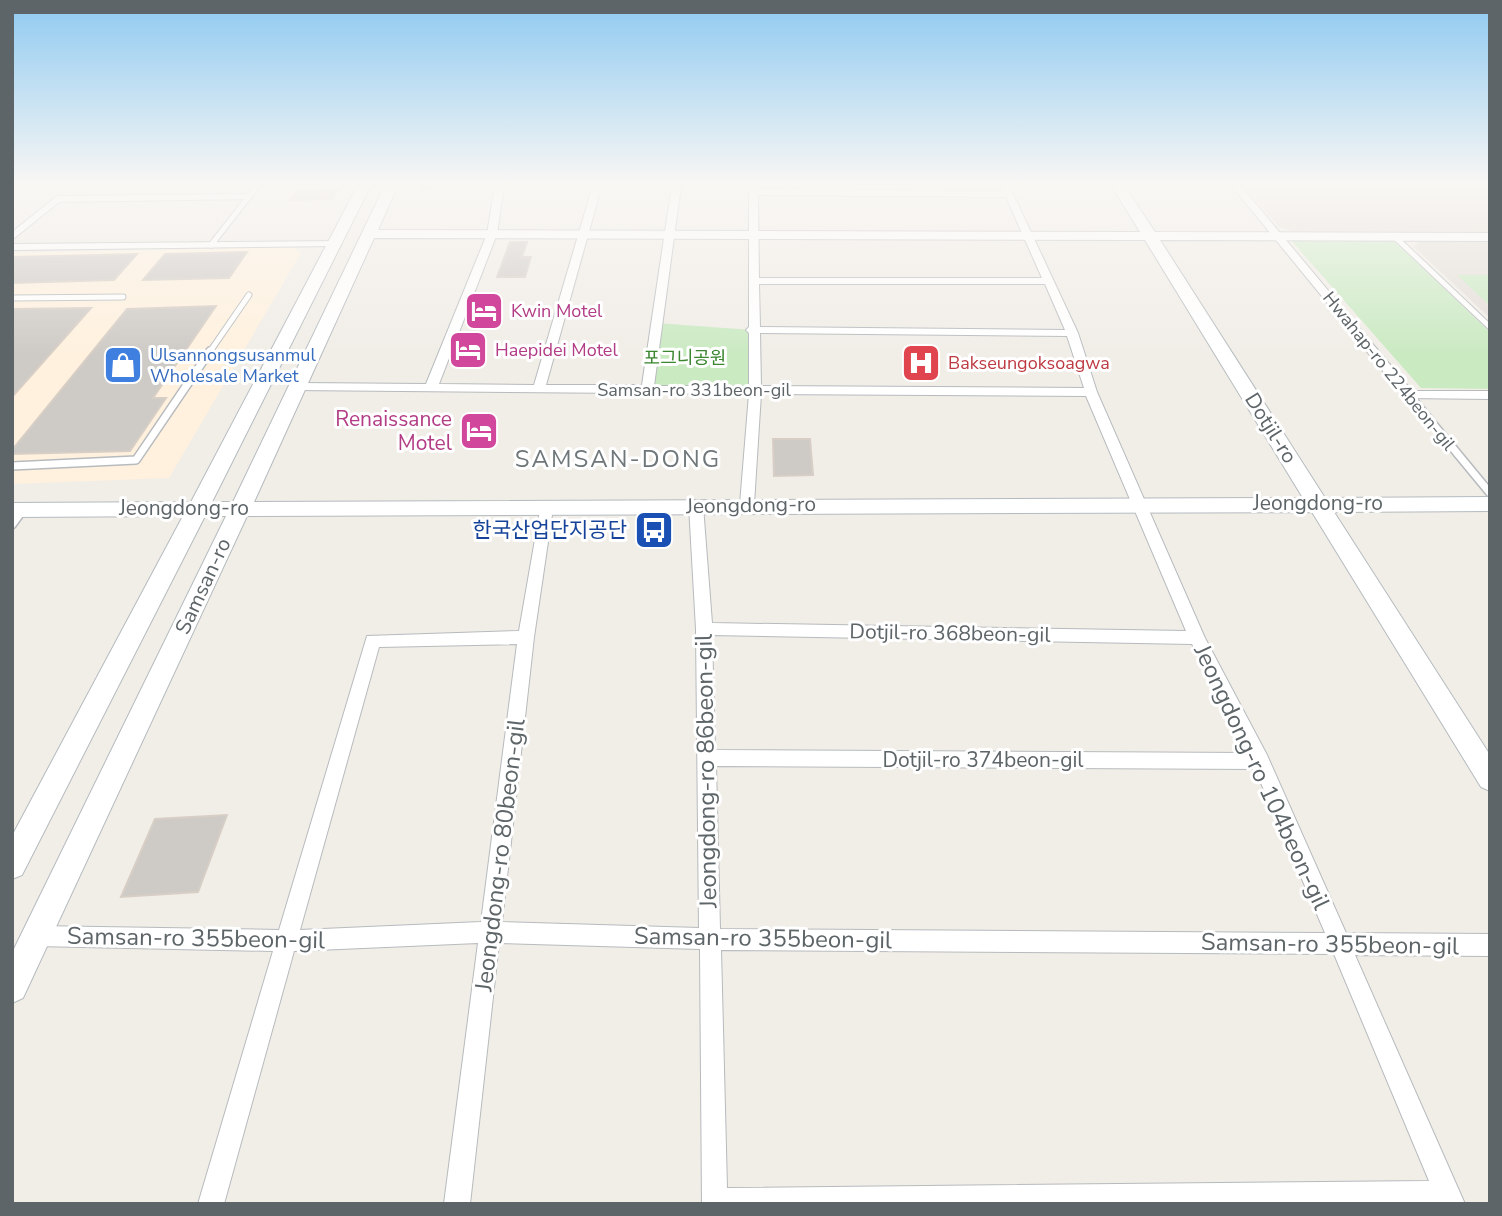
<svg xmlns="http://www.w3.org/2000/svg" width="1502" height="1216" font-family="'Nunito Sans','Noto Sans KR',sans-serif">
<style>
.commercial{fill:#fff1de}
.education{fill:#e4ded8}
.green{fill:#caeac2}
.building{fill:#cecac6;stroke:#d7cec5;stroke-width:2}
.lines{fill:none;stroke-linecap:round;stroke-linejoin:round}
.lane-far1-casing{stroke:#b7bbbe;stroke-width:7}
.lane-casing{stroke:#b7bbbe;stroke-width:10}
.street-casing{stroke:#b7bbbe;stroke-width:2}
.secondary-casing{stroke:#b5bbbf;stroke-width:2}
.lane-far1{stroke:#fff;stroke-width:5}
.lane{stroke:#fff;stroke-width:7}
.street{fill:#fff;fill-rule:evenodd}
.secondary{fill:#fff;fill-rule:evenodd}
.labels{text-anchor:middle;stroke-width:6;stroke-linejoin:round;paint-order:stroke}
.far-hotel-label{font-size:18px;fill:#b23c85;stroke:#fff;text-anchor:start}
.far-shop-label{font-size:18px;fill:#366cbe;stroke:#fff;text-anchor:start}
.far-park-label{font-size:18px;fill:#3b862f;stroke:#fff}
.far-health-label{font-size:18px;fill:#be3a42;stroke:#fff;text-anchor:start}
.far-street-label{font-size:18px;fill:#5e6568;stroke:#fff}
.hotel-label{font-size:21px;fill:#b23c85;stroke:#fff;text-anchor:end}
.street-label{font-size:21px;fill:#5e6568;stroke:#fff}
.transit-label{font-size:21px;fill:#164399;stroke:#fff;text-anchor:end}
.quarter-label{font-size:24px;letter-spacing:2px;fill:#6f777a;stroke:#fff}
.near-street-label{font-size:24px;fill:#5e6568;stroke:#fff}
</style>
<rect width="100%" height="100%" fill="#f1ede7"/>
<path class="commercial" d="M294,247L301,253L169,478L12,484V253Z"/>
<path class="education" d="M1243,185H1490V232L1292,231L1279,227Z
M1418,242H1490V318L1414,247Z"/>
<path class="green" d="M899,185H1005L1009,194L903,193Z
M1290,239H1392L1490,332V389L1421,388Z
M1457,275H1490V306Z
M656,323L752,330L755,390H647Z"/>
<path class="building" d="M422,185H459L421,190Z
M338,190L333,199L290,200L296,191Z
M510,242H527L522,257H531L525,277H497Z
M247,252L229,278L143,280L165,254Z
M137,254L114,280L12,283V257Z
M216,306L153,398H166L130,451L12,454V450L127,309Z
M91,308L12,397V309Z
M773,439H810L813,475L774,476Z
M227,815L198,892L121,897L155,819Z"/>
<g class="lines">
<g class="lane-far1-casing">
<path id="lane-far1" d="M1395,237L1490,327
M211,245L258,185
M12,298L123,297
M209,353L249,295"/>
</g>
<g class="lane-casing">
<path id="lane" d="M1409,395L1490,493
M12,466L136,460L210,351
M12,525L23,510"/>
</g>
<g class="street-casing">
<path id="street" d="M495,185H504L497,234L439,384L534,385L593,185H602L546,385H642L672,185H681L654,386H749V333L746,330L749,327V185H757L758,189L1003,191L1001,185H1009L1078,333L1097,392L1205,638L1267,755L1346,933L1490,934V956L1355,955L1465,1204H702L700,949L499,943L470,1204H444L478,943L294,951L224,1204H198L273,951L36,946L29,943L26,936L29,929L36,926L279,930L367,636L519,631L541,505L546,503L553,508L534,637L502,922L699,928L696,629L689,506L691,503H701L703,506L712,623L1186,631L1086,396L761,394L754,504L747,509L740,504L749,394L294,390V384L298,383L426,384L487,234ZM758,195L1006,197L1042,278H759ZM759,284H1045L1065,330L760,327ZM760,333L1067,336L1084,388L761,386ZM712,635L1192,644L1248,753L715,750ZM517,644L481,922L300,930L379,647ZM716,766L1255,769L1325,933L720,929ZM721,950L1334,954L1429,1181L727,1188Z
M1231,185H1240L1412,391H1490V399L1405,398Z
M248,194L253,197L251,199L59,202L12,240V232L57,196Z
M340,241L341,243L336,246L12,250V244Z"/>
</g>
<g class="secondary-casing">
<path id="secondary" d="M358,185H371L212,502H233L385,185H398L378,230L1140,232L1111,185H1124L1155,232L1490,233V241L1160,240L1325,498L1490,497V511L1334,512L1490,755V791L1481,787L1312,512L247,516L23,998L12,1003V953L226,516H205L22,875L12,879V836L183,516L12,517V503L191,502ZM374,238L1145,240L1303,498L254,502Z"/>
</g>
<use href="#lane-far1" class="lane-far1"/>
<use href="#lane" class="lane"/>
<use href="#street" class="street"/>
<use href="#secondary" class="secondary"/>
</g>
<linearGradient id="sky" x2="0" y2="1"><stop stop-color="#8fcaf1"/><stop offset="0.52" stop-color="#f9f7f4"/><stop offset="1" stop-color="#f9f7f4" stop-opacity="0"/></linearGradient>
<rect width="1502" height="355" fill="url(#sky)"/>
<defs>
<g id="hotel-square" transform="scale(2.0125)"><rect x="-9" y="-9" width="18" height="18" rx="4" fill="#d1479c" stroke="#fff"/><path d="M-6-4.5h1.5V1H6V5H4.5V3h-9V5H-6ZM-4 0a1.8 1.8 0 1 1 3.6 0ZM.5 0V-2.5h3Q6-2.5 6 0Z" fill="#fff"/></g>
<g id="hospital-square" transform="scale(2.0125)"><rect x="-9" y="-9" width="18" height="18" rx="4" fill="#e0444e" stroke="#fff"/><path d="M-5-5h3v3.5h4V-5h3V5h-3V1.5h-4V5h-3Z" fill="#fff"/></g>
<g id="shop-square" transform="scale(2.0125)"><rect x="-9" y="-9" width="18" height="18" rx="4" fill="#3f7fe0" stroke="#fff"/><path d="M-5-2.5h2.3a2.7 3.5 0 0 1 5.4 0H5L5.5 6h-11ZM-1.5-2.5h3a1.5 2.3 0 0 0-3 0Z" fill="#fff"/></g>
<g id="bus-square" transform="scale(2.0125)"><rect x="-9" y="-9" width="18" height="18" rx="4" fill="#1a4fb4" stroke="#fff"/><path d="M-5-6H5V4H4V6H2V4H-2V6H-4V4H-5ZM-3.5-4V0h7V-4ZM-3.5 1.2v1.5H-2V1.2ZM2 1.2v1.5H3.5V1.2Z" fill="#fff"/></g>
</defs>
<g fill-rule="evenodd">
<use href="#hotel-square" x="484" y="311"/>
<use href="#hotel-square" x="468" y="350"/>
<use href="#hospital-square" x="921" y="363"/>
<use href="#shop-square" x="123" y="365"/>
<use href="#hotel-square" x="479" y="431"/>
<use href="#bus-square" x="654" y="530"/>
</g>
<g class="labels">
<g class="far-hotel-label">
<text x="511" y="317">Kwin Motel</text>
<text x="495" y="356">Haepidei Motel</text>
</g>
<g class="far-shop-label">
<text x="150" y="361">Ulsannongsusanmul<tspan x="150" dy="21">Wholesale Market</tspan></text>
</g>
<g class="far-park-label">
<text x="685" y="364">포그니공원</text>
</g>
<g class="far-health-label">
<text x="948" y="369">Bakseungoksoagwa</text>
</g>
<g class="far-street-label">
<text transform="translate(1389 371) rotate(51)" y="6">Hwahap-ro 224beon-gil</text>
<text x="694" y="396">Samsan-ro 331beon-gil</text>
</g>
<g class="hotel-label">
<text x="452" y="426">Renaissance<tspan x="452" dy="24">Motel</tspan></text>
</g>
<g class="street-label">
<text transform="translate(1271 428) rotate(58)" y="7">Dotjil-ro</text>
<text x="1318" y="510">Jeongdong-ro</text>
<text transform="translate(751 505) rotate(-1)" y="7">Jeongdong-ro</text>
<text x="184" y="515">Jeongdong-ro</text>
<text transform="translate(203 586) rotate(-65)" y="7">Samsan-ro</text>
<text transform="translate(950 633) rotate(1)" y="7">Dotjil-ro 368beon-gil</text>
<text x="983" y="767">Dotjil-ro 374beon-gil</text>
</g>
<g class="transit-label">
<text x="627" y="537">한국산업단지공단</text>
</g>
<g class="quarter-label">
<text x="618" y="467">SAMSAN-DONG</text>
</g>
<g class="near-street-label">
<text transform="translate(706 771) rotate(-91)" y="8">Jeongdong-ro 86beon-gil</text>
<text transform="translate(1262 777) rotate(65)" y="8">Jeongdong-ro 104beon-gil</text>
<text transform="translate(500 855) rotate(-83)" y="8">Jeongdong-ro 80beon-gil</text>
<text transform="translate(196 938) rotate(1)" y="8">Samsan-ro 355beon-gil</text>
<text transform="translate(763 938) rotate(1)" y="8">Samsan-ro 355beon-gil</text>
<text transform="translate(1330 944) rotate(1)" y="8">Samsan-ro 355beon-gil</text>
</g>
</g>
<rect width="1502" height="1216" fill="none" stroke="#5e6568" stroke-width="28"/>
</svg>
